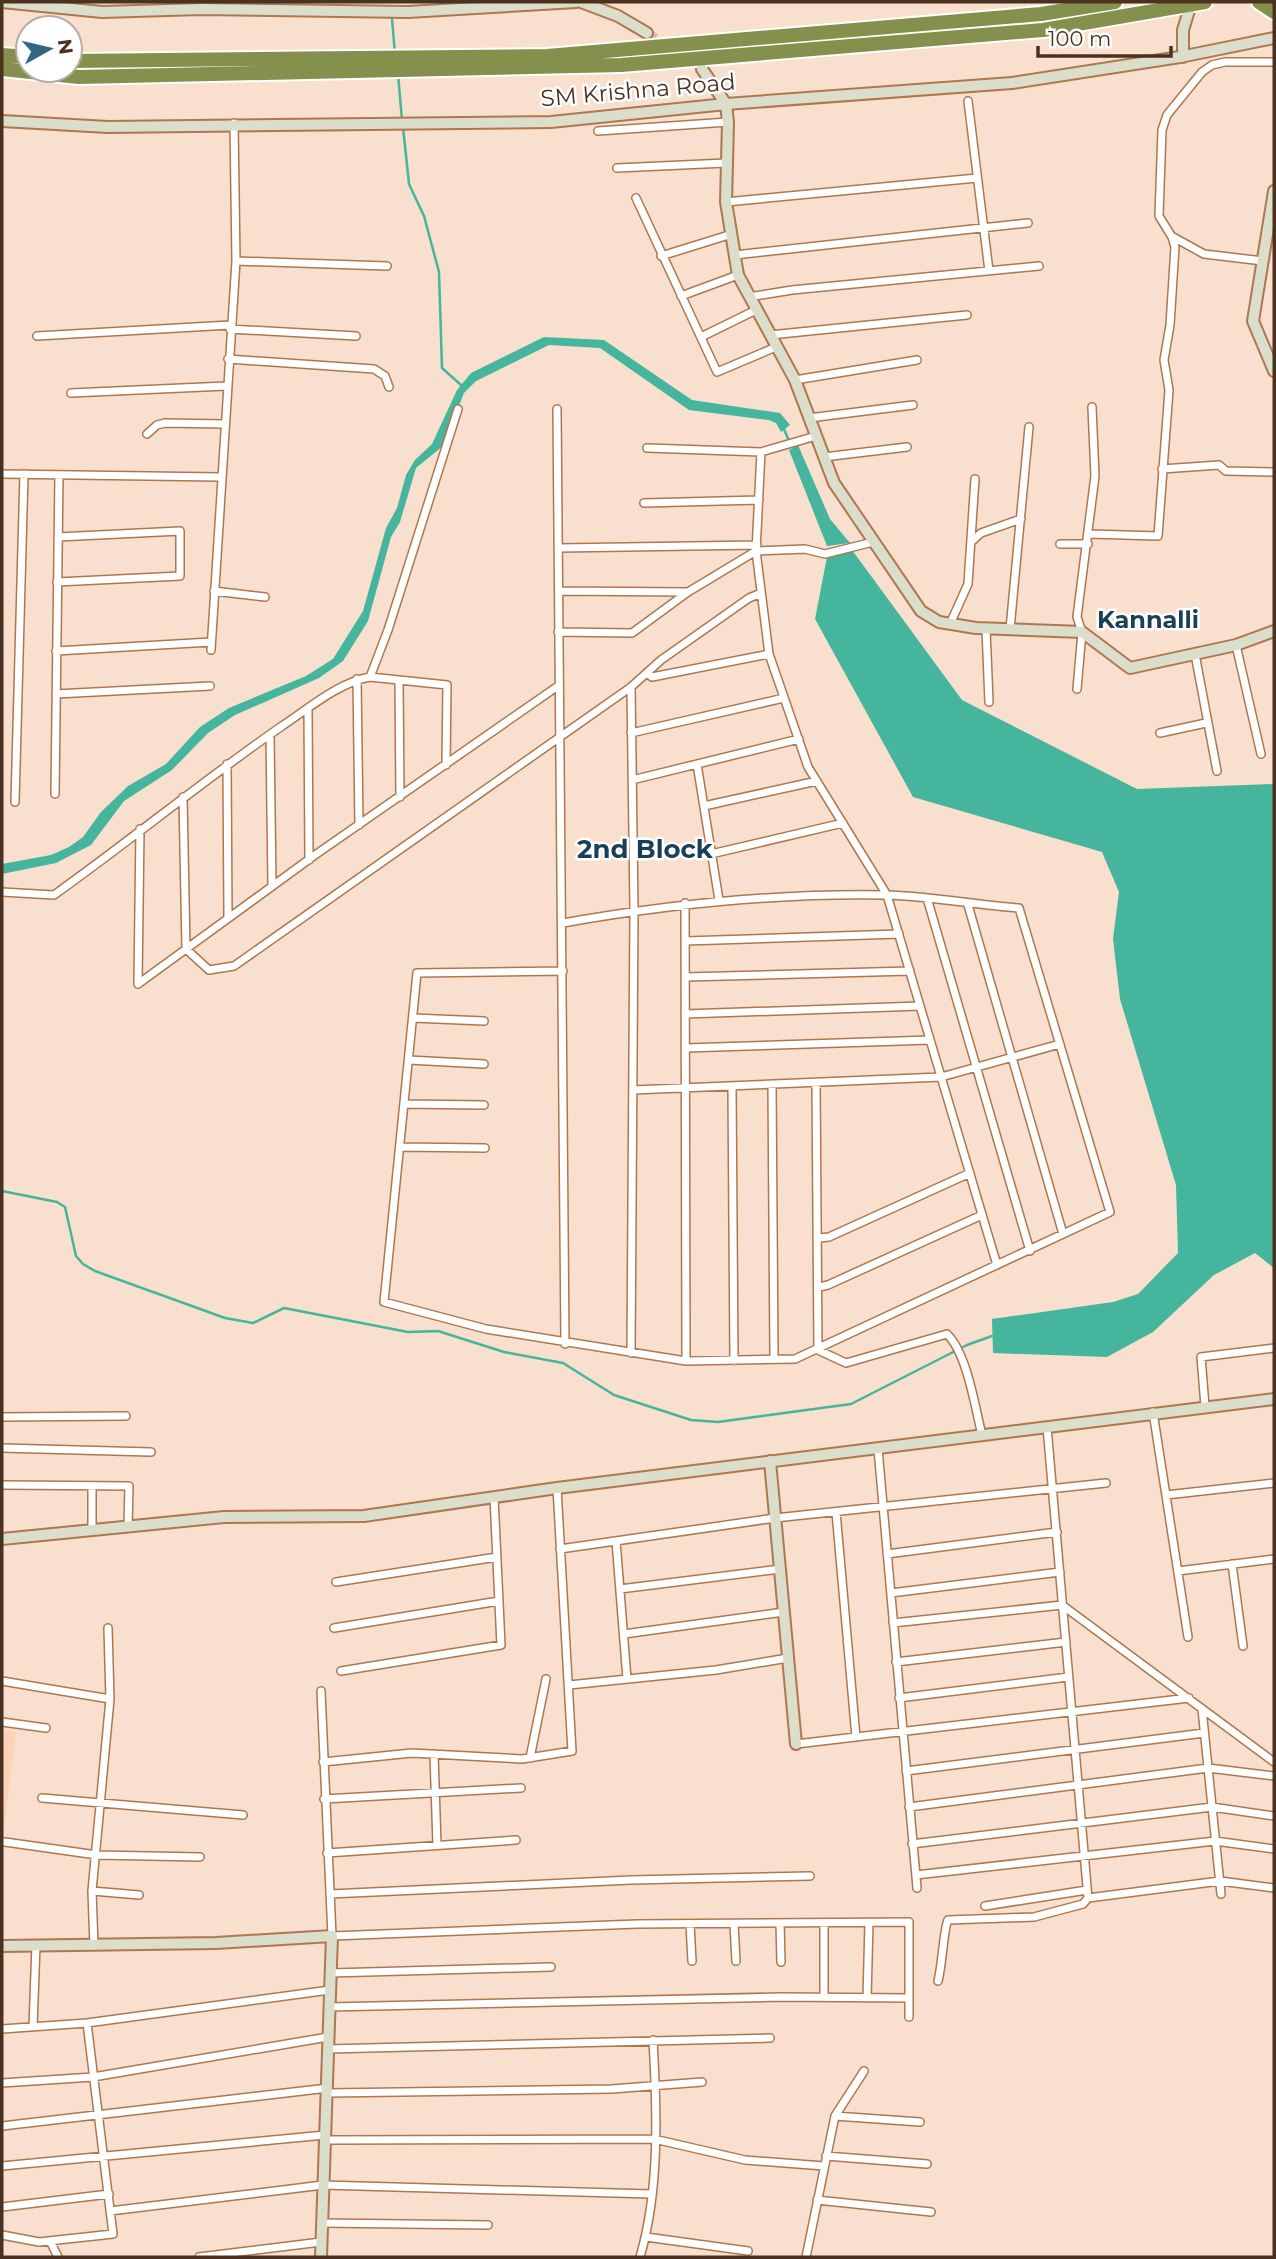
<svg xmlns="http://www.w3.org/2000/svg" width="1276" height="2259" font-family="Montserrat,sans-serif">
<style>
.built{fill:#fdd3b7}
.water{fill:#45b59d}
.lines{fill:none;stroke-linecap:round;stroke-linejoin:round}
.stream{stroke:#45b59d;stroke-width:2.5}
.secondary-tunnel{stroke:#d6bcab;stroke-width:10;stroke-dasharray:10 5;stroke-linecap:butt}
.street-casing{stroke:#af774e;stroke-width:10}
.secondary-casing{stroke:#af774e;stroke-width:14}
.highway-casing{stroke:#fff;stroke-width:18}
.street{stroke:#fff;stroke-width:7}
.secondary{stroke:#dbdeca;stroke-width:10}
.highway{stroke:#86904d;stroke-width:14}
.labels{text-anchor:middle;stroke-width:5;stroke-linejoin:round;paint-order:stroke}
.street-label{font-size:23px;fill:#4a3120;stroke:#fff}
.neighbourhood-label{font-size:24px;font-weight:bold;fill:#184158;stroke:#fff}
.quarter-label{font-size:26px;font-weight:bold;fill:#184158;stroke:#fff}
</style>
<rect width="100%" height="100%" fill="#f9dfce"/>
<path class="built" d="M2,1730L16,1732L2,1846Z"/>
<path class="water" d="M544,337L604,340L692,400L780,413L790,425L781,432L776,423L769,420L689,410L600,348L549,345L476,381L464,393L443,446L416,468L400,522L391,537L368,621L343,661L319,678L235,715L208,733L172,770L124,801L91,845L56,863L2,874V864L51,855L69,847L83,837L101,812L128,786L166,764L200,727L229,708L306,676L333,659L363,611L386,528L397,508L406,475L415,460L432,444L457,390L471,373Z
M798,445L830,519L850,543L827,546L789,450Z
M852,550L962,700L1137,789L1274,784V1268L1255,1253L1214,1275L1153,1332L1107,1357L993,1353L992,1319L1113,1302L1138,1294L1178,1253L1176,1185L1120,999L1113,939L1119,892L1102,852L913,797L815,619L827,557Z"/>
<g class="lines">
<path class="stream" d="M392,19L395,54
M398,74L402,120
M403,127L409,184L424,216L439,272L442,368L461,385
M783,427L790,443
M2,1191L57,1202L65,1207L76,1256L83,1264L95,1271L225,1318L253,1323L284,1308L408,1332L438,1331L504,1352L563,1363L614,1395L691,1420L718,1422L851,1404L967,1345L992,1336"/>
<path class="secondary-tunnel" d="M647,33L702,69"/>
<g class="street-casing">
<path id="street" d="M968,101L989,271
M598,131L728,122
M617,168L726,163
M636,198L717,372L776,347
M726,202L977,178
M1173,237L1204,254L1263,261
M735,255L1028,223
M661,256L732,234
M236,261L387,266
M681,296L738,275
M749,297L792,290L1039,266
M230,329L356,336
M770,335L967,315
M37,336L230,325
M701,337L756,310
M228,359L374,369L385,376L389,387
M795,380L917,360
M71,393L226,386
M557,409L565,1344
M809,418L913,405
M147,434L157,425L165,423L224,424
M816,436L761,452L756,551L769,654L808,767L887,895L997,1265
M647,448L761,452
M824,457L907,447
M1162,469L1219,465L1226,471L1274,472
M2,474L220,477
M644,503L759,500
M1090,534L1158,536L1169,390L1164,360L1170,325L1175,247L1172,237L1159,216L1162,130L1167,115L1202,72L1212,65L1225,62H1274
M971,542L981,533L1021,519
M1060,544H1088
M559,548L757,545
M57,582L180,576V531L58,537
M214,591L265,597
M559,591L687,592
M950,624L968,584L975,479
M986,629L989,702
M1010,629L1029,427
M558,632L632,633L688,592L756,551L805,549L825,554L873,542
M1236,645L1261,754
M211,650L236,261L234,123
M56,651L211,642
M1195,654L1217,771
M647,673L652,677L769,654
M370,677L447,685L446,765
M357,679L359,825
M399,680L400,797
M631,687L634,910L631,1353
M1077,689L1082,632L1077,617L1095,476L1092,407
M56,694L210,686
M308,708L309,860
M631,733L784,698
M1160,733L1206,723
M270,735L272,886
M227,764L228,918
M697,764L719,900
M632,780L799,739
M55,794L59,475
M183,797L186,949L209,970L234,966L631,687L661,660L749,598L759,594
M15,802L24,474
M704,806L817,781
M711,854L843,823
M2,892L54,895C131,840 204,780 282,726C308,709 339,682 370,677L388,630L458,409
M927,898L1030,1251
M685,903L686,1361
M968,905L1063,1234
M563,923C670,904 777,893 886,895C931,896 975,905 1019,908L1110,1212L795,1359L686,1361L486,1329L384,1302L417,973L563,971
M685,941L899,934
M685,977L910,971
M138,984L315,855L558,686
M138,984L140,829
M685,1014L920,1006
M413,1018L484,1021
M685,1048L930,1040
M409,1060L484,1064
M816,1082L818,1350L846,1363L947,1334C967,1353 975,1407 982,1435
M772,1084L774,1358
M732,1086L734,1361
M633,1090L941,1077L1060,1044
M404,1104L484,1105
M400,1147L485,1148
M819,1238L829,1237L970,1173
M819,1287L828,1285L982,1215
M1205,1406L1201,1357L1274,1348
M1153,1412L1188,1637
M2,1417L126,1416
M1047,1427L1088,1898
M2,1448L151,1452
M878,1449L917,1888
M2,1485L129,1486L128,1527
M1166,1495L1274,1483
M836,1512L856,1737
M92,1530V1486
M616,1541L627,1679
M560,1549L775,1518L1106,1483
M887,1554L1057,1532
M1232,1564L1243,1646
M1178,1571L1274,1559
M336,1582L497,1557
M620,1589L780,1569
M891,1593L1060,1572
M893,1623L1062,1605L1274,1762
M334,1628L499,1601
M624,1634L784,1612
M896,1662L1066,1642
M341,1671L501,1645L494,1497
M2,1681L110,1699
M569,1685L716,1670L788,1658
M321,1691L332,1936L637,1924L909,1922V2017
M899,1698L1068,1677
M1202,1709L1221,1894
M2,1722L46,1728
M796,1744L1189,1698
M434,1754L437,1845
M530,1758L546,1679
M323,1762L412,1753L522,1759L572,1751L557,1488
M906,1771L1204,1733
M42,1798L243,1815
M324,1799L521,1788
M909,1807L1208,1768L1274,1776
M5,1842L97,1855L200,1857
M912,1844L1212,1807L1274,1816
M327,1853L516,1840
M916,1875L1215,1841L1274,1849
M92,1891L139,1895
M330,1894L631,1880L810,1876
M985,1906L1087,1890
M780,1923L781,1962
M824,1923V1997
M690,1924L692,1961
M734,1924L736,1961
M94,1946L92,1891L110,1699L108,1628
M331,1973L551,1967
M938,1981C942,1967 944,1926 948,1920L1034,1917L1083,1904L1088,1898L1220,1881L1274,1888
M867,1998L869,1923
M329,2007L781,1997L909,1998
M33,2027L36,1945
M2,2029L87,2023L330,1990
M327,2049L770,2038
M2,2083L93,2077L328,2037
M328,2093L612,2089L702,2082
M835,2116L920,2122
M2,2126L328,2088
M325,2140L654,2139L745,2160L824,2166
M826,2156L927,2164
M2,2166L325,2135
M817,2200L931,2212
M2,2207L109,2194
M110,2211L323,2185L651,2194
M321,2223L488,2225
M2,2235L39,2242L113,2234L87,2023
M646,2237L748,2251
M50,2241L58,2257
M199,2257L321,2242
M640,2257C660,2189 657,2110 653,2040
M806,2257L835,2116L864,2071"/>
</g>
<g class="secondary-casing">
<path id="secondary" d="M2,2L102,12L201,9L408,12L576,2
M581,2L618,16L647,33
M1183,57V30L1191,4
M702,69L726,104L728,122L726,202L738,275L795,380L834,483L921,611L939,622L976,628L1082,632L1130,668L1236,645L1274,631
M2,121L108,127L551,122L726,104L1012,83L1180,57L1274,38
M1274,191L1253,321L1274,371
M770,1461L796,1744
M2,1539L224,1517L364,1516L557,1488L1274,1399
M2,1946L216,1943L332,1936L321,2257"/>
</g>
<g class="highway-casing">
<path id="highway" d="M1259,2L1274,12
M2,55L28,57
M70,61L547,56L1041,14L1115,2
M2,69L79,77L621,65L1043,30L1205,2"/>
</g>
<use href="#street" class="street"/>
<use href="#secondary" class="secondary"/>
<use href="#highway" class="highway"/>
</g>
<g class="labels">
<g class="street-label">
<text transform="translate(638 90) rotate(-5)" y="8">SM Krishna Road</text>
</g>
<g class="neighbourhood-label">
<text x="1148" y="628">Kannalli</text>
</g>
<g class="quarter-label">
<text x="645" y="858">2nd Block</text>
</g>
</g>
<rect width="1276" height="2259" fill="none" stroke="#4a3120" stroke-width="7"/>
<g transform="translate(49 49) rotate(82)"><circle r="33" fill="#ffffff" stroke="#b7ada6" stroke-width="2"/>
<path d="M0-5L12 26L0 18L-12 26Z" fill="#336683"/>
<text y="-10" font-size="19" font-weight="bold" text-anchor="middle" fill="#4a3120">N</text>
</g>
<path d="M1038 46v10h133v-10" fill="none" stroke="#4a3120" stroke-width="3.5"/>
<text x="1048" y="46" font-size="21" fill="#4a3120" stroke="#ffffff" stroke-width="5" paint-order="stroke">100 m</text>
</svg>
